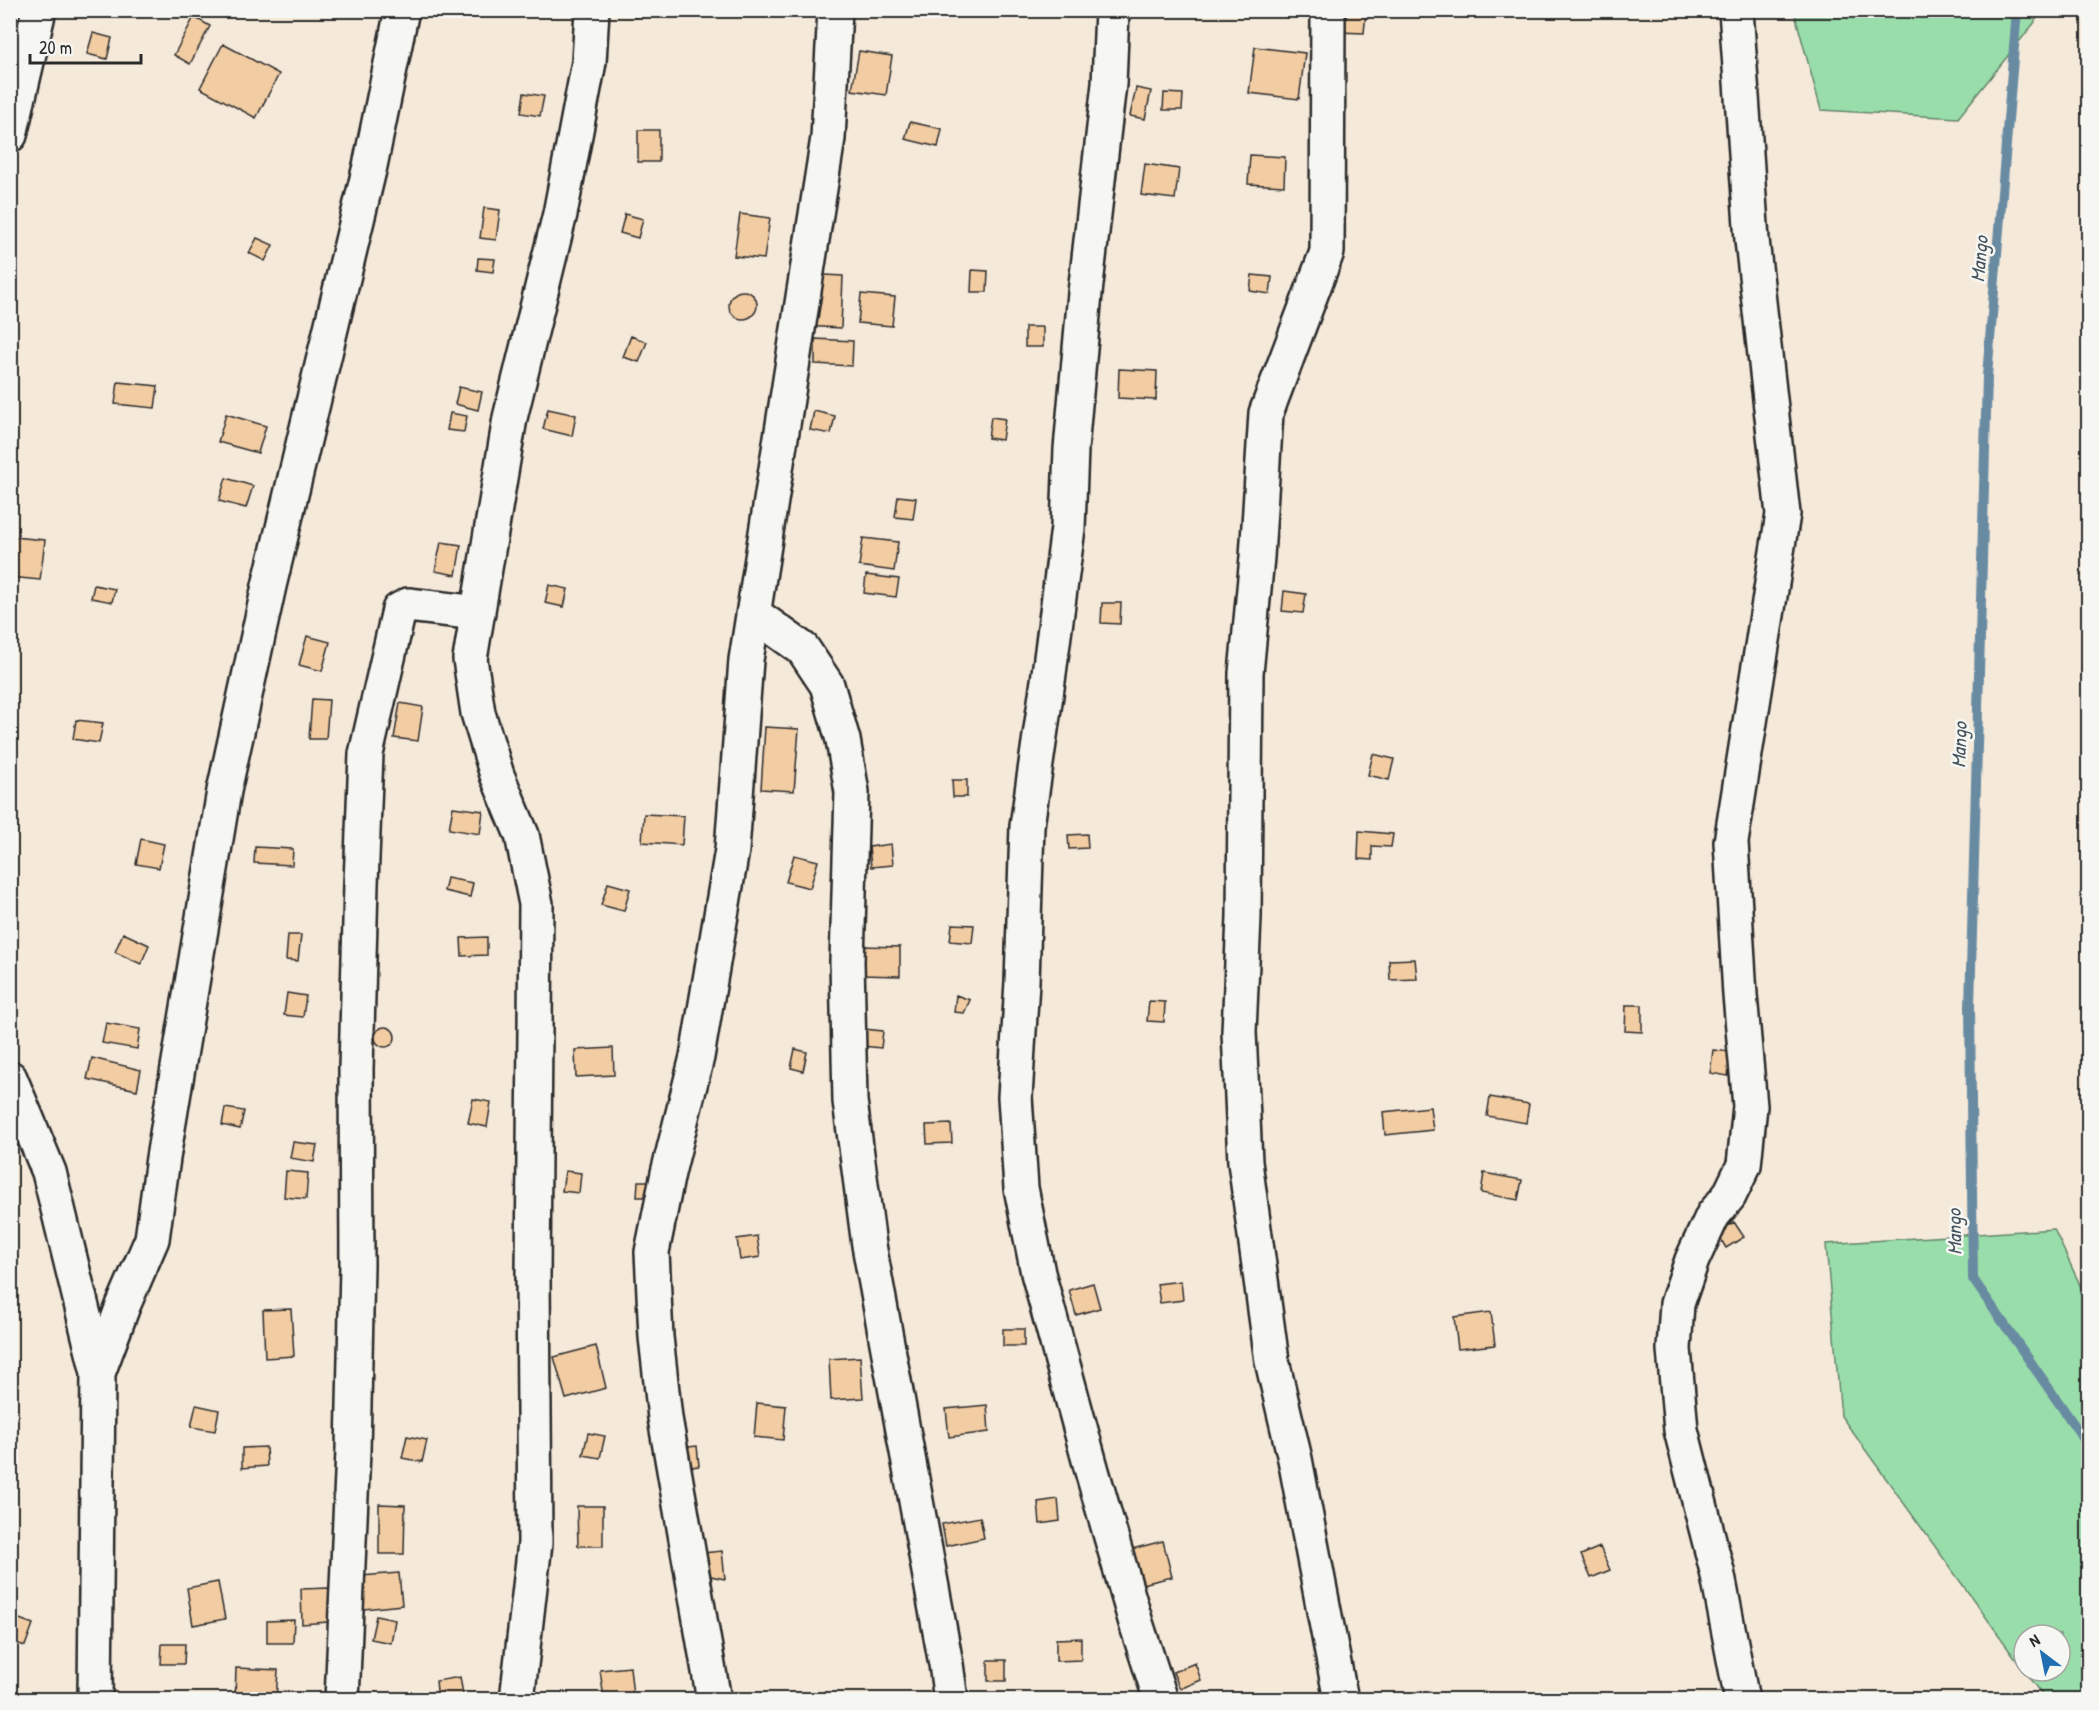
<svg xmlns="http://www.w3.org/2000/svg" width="2099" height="1710" font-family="'Patrick Hand',sans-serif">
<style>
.green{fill:#99deaa;stroke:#62846a;stroke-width:1.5}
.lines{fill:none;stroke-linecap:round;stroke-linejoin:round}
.stream{stroke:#698ba2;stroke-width:10}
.building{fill:#f2cca2;stroke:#2b2b2b;stroke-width:1.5}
.minor-casing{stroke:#2b2b2b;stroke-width:38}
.minor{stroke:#f6f6f2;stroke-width:33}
.labels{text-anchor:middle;stroke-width:5;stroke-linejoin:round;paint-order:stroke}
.water-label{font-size:20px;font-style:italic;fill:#45535d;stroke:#f6f6f2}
</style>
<rect width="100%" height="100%" fill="#f5e9da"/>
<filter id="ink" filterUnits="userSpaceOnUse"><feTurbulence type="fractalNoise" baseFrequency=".0167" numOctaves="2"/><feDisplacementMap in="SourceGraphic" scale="12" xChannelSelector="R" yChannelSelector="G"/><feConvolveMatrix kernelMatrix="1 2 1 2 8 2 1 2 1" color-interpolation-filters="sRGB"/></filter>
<g filter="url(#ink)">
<path class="green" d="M2034,11L2035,22L1958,118L1821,110L1794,11Z
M2054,1229L2088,1302V1699H2045L2024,1671H2060V1635H2024V1670L1841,1416L1826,1244Z"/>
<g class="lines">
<path class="stream" d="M2017,10L1987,376L1970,1007L1973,1279L2088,1445"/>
</g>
<path class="building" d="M633,10H673L634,17Z
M1338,11L1366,13L1364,33L1337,32Z
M194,17L210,26L190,64L174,55Z
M93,33L112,38L107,59L87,54Z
M223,44L279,74L256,118L200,88Z
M1255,47L1305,53L1299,99L1249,93Z
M859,51L892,56L886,95L852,90Z
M1136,88L1151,91L1145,119L1130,116Z
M524,93L544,96L540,116L521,113Z
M1164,93L1183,94L1182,110H1163Z
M910,122L942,129L938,147L905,139Z
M638,130H659V162H638Z
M1250,155L1285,157L1284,186L1248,184Z
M1145,164L1179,169L1175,199L1141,195Z
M484,208L500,210L496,240L480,238Z
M625,214L643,219L638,238L620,233Z
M740,214L770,218L764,259L734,256Z
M257,238L273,245L265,261L249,253Z
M478,258L495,259L493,272L477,270Z
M972,270L988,271L987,292H971Z
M805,274L843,276L841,328L802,326Z
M1252,275L1272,277L1270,294L1250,291Z
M729 305a14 14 0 1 1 28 0a14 14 0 1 1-28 0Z
M861,294L895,297L892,326L858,323Z
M1025,327H1043V347H1025Z
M631,336L647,342L639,362L623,357Z
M815,339L853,341L852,366L815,364Z
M1119,369L1157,371L1156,400L1118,398Z
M118,382L158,386L155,408L115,404Z
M459,387L482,392L478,410L455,404Z
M548,409L576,415L572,436L543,429Z
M814,411L835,416L831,434L810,430Z
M450,413L467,416L464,432L447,430Z
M226,414L266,426L258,453L218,442Z
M991,417L1005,419L1002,440L988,438Z
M226,478L253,486L246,508L219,501Z
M898,496L916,498L913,519L895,517Z
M13,537L45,540L40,580L10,577Z
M863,538L898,542L894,571L859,566Z
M441,542L461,545L456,575L435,571Z
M866,575L899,579L896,597L864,593Z
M94,585L115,589L112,602L91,598Z
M549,585L568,589L564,607L545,603Z
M1284,591L1306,594L1303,613L1282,611Z
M1102,603H1121L1120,624L1101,623Z
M307,636L330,642L322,671L299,665Z
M312,699L329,700L326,739H309Z
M400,703L423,707L418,741L394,738Z
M76,720L103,723L99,743L73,739Z
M765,727L799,729L794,791L761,789Z
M1373,754L1394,759L1389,780L1368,775Z
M952,780H967V797H953Z
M453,807L483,811L480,834L449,829Z
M644,814L684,816L682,845L642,842Z
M1359,831L1393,834L1391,847L1372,846V860L1358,859Z
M1087,834L1088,848L1069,849L1068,835Z
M141,839L164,844L159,868L136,864Z
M891,844L893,865L871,867L869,847Z
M255,847L293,849L292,865L254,863Z
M794,855L818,861L810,888L786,882Z
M447,878L473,883L470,897L444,891Z
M608,883L630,889L624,911L601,905Z
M952,924L974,925L972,943L950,941Z
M123,933L149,945L141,964L115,952Z
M288,935H301L298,961L286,960Z
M487,937V955L462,956L461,938Z
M861,946L900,947V976L860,975Z
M1415,959L1417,979L1390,980L1389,960Z
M287,993L306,996L303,1017L284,1015Z
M956,995L970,1000L964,1013L954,1012Z
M1149,1001L1165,1002L1164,1022L1147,1021Z
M1626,1005H1642V1032L1625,1031Z
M106,1023L140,1029L137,1049L102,1043Z
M375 1037a10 10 0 1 1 20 0a10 10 0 1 1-20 0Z
M864,1029L883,1031L881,1048L862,1046Z
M613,1048L614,1075L576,1077L575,1050Z
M795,1049L807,1052L803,1071L791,1068Z
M1713,1050L1732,1052L1728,1076L1710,1073Z
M92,1058L141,1070L137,1090L87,1079Z
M1490,1097L1529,1104L1526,1123L1487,1116Z
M473,1099L491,1102L487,1127L468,1123Z
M1430,1107L1433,1130L1385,1135L1383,1112Z
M225,1108L244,1111L240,1129L222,1125Z
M951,1124L952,1143L927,1144L926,1125Z
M293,1142L317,1145L314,1162L290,1158Z
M286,1171L308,1173L306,1199L284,1197Z
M565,1171L581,1173L579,1193L562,1191Z
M1484,1173L1522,1180L1518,1200L1481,1193Z
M638,1181H655V1197H637Z
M1734,1222L1744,1237L1726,1248L1717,1233Z
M757,1236L760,1257L740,1260L737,1239Z
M1181,1281L1183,1300L1160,1303L1157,1284Z
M1093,1283L1100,1308L1076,1315L1069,1290Z
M291,1309L294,1356L265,1358L263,1310Z
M1491,1312L1495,1345L1458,1349L1454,1317Z
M1003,1329H1024V1346H1003Z
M596,1346L606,1388L566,1399L554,1357Z
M860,1357L863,1398L831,1400L829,1359Z
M757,1403L786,1406L783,1440L754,1437Z
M196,1405L219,1410L215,1431L191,1427Z
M987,1405L989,1432L949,1437L946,1409Z
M588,1433L605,1436L600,1458L583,1455Z
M407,1436L427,1440L422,1462L402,1458Z
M697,1446L699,1466L683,1468L680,1448Z
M266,1447L267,1466L242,1468V1448Z
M1058,1499L1060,1521L1040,1524L1038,1502Z
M379,1504L405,1505L404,1554H379Z
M577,1506H603V1546H578Z
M980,1517L984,1538L946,1546L942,1524Z
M1163,1541L1172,1577L1142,1584L1132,1549Z
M1600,1547L1610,1570L1591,1578L1581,1555Z
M722,1551L725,1579L706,1575L703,1553Z
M399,1573L402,1605L364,1609L361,1576Z
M218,1582L225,1619L193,1625L187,1588Z
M329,1588L328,1622L302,1624L301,1589Z
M376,1616L395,1620L391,1643L371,1639Z
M14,1617L33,1624L25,1646L10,1641V1628Z
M294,1620L293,1643H267V1621Z
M1081,1638V1660L1056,1661V1639Z
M162,1644H185L184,1664H161Z
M988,1660H1006V1681H988Z
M1195,1663L1201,1680L1180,1689L1173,1672Z
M630,1667L633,1696L604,1699L600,1670Z
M236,1668L278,1670L276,1700H235Z
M460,1677L464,1700H438L436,1681Z"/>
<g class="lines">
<g class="minor-casing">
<path id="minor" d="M1112,10L1109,84L1085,293L1071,449L1068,528L1048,681L1027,826L1022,982L1015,1097L1021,1188L1038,1273L1092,1471L1136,1623L1161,1700
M1328,10L1327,252L1266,413L1257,557L1246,673L1244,917L1239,1032L1245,1162L1272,1361L1295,1459L1341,1700
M1736,10L1752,240L1783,514L1731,842L1740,995L1750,1106L1744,1165L1729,1196L1713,1215L1692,1260L1677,1304L1674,1349L1681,1430L1717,1571L1742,1700
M10,135L39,10
M754,614L803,649L827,685L843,740L852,792L847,961L850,1101L869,1245L946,1664L951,1700
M10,1078L49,1172L98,1373
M95,1700L98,1373L123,1306L152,1239L163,1158L224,791L269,586L370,166L402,10
M342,1700L353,1451L357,1265L356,1069L361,884L366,754L399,610L408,605L478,613
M517,1700L535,1543L533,1277L536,904L522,835L497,775L478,713L470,659L510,418L560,214L589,62L592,10
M714,1700L665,1418L656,1337L652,1252L668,1173L697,1057L732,850L746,660L828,138L835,10"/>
</g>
<use href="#minor" class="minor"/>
</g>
</g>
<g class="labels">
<g class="water-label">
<text transform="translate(1979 259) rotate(-85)" y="7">Mango</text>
<text transform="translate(1959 745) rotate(-88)" y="7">Mango</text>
<text transform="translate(1954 1232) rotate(-91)" y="7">Mango</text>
</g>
</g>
<rect width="2099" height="1710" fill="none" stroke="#f6f6f2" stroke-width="36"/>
<rect x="18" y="18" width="2063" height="1674" fill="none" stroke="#2b2b2b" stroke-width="2" filter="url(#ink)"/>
<g transform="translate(2042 1653) rotate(328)"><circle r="28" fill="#f6f6f2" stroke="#a5a5a2" stroke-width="1.5"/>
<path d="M0-4.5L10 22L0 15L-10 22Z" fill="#1f6fb2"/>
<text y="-9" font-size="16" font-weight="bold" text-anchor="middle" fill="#2b2b2b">N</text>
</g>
<path d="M30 54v9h111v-9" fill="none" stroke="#2b2b2b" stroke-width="3"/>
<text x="39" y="54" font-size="18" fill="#2b2b2b" stroke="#f6f6f2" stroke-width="4.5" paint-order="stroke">20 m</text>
</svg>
